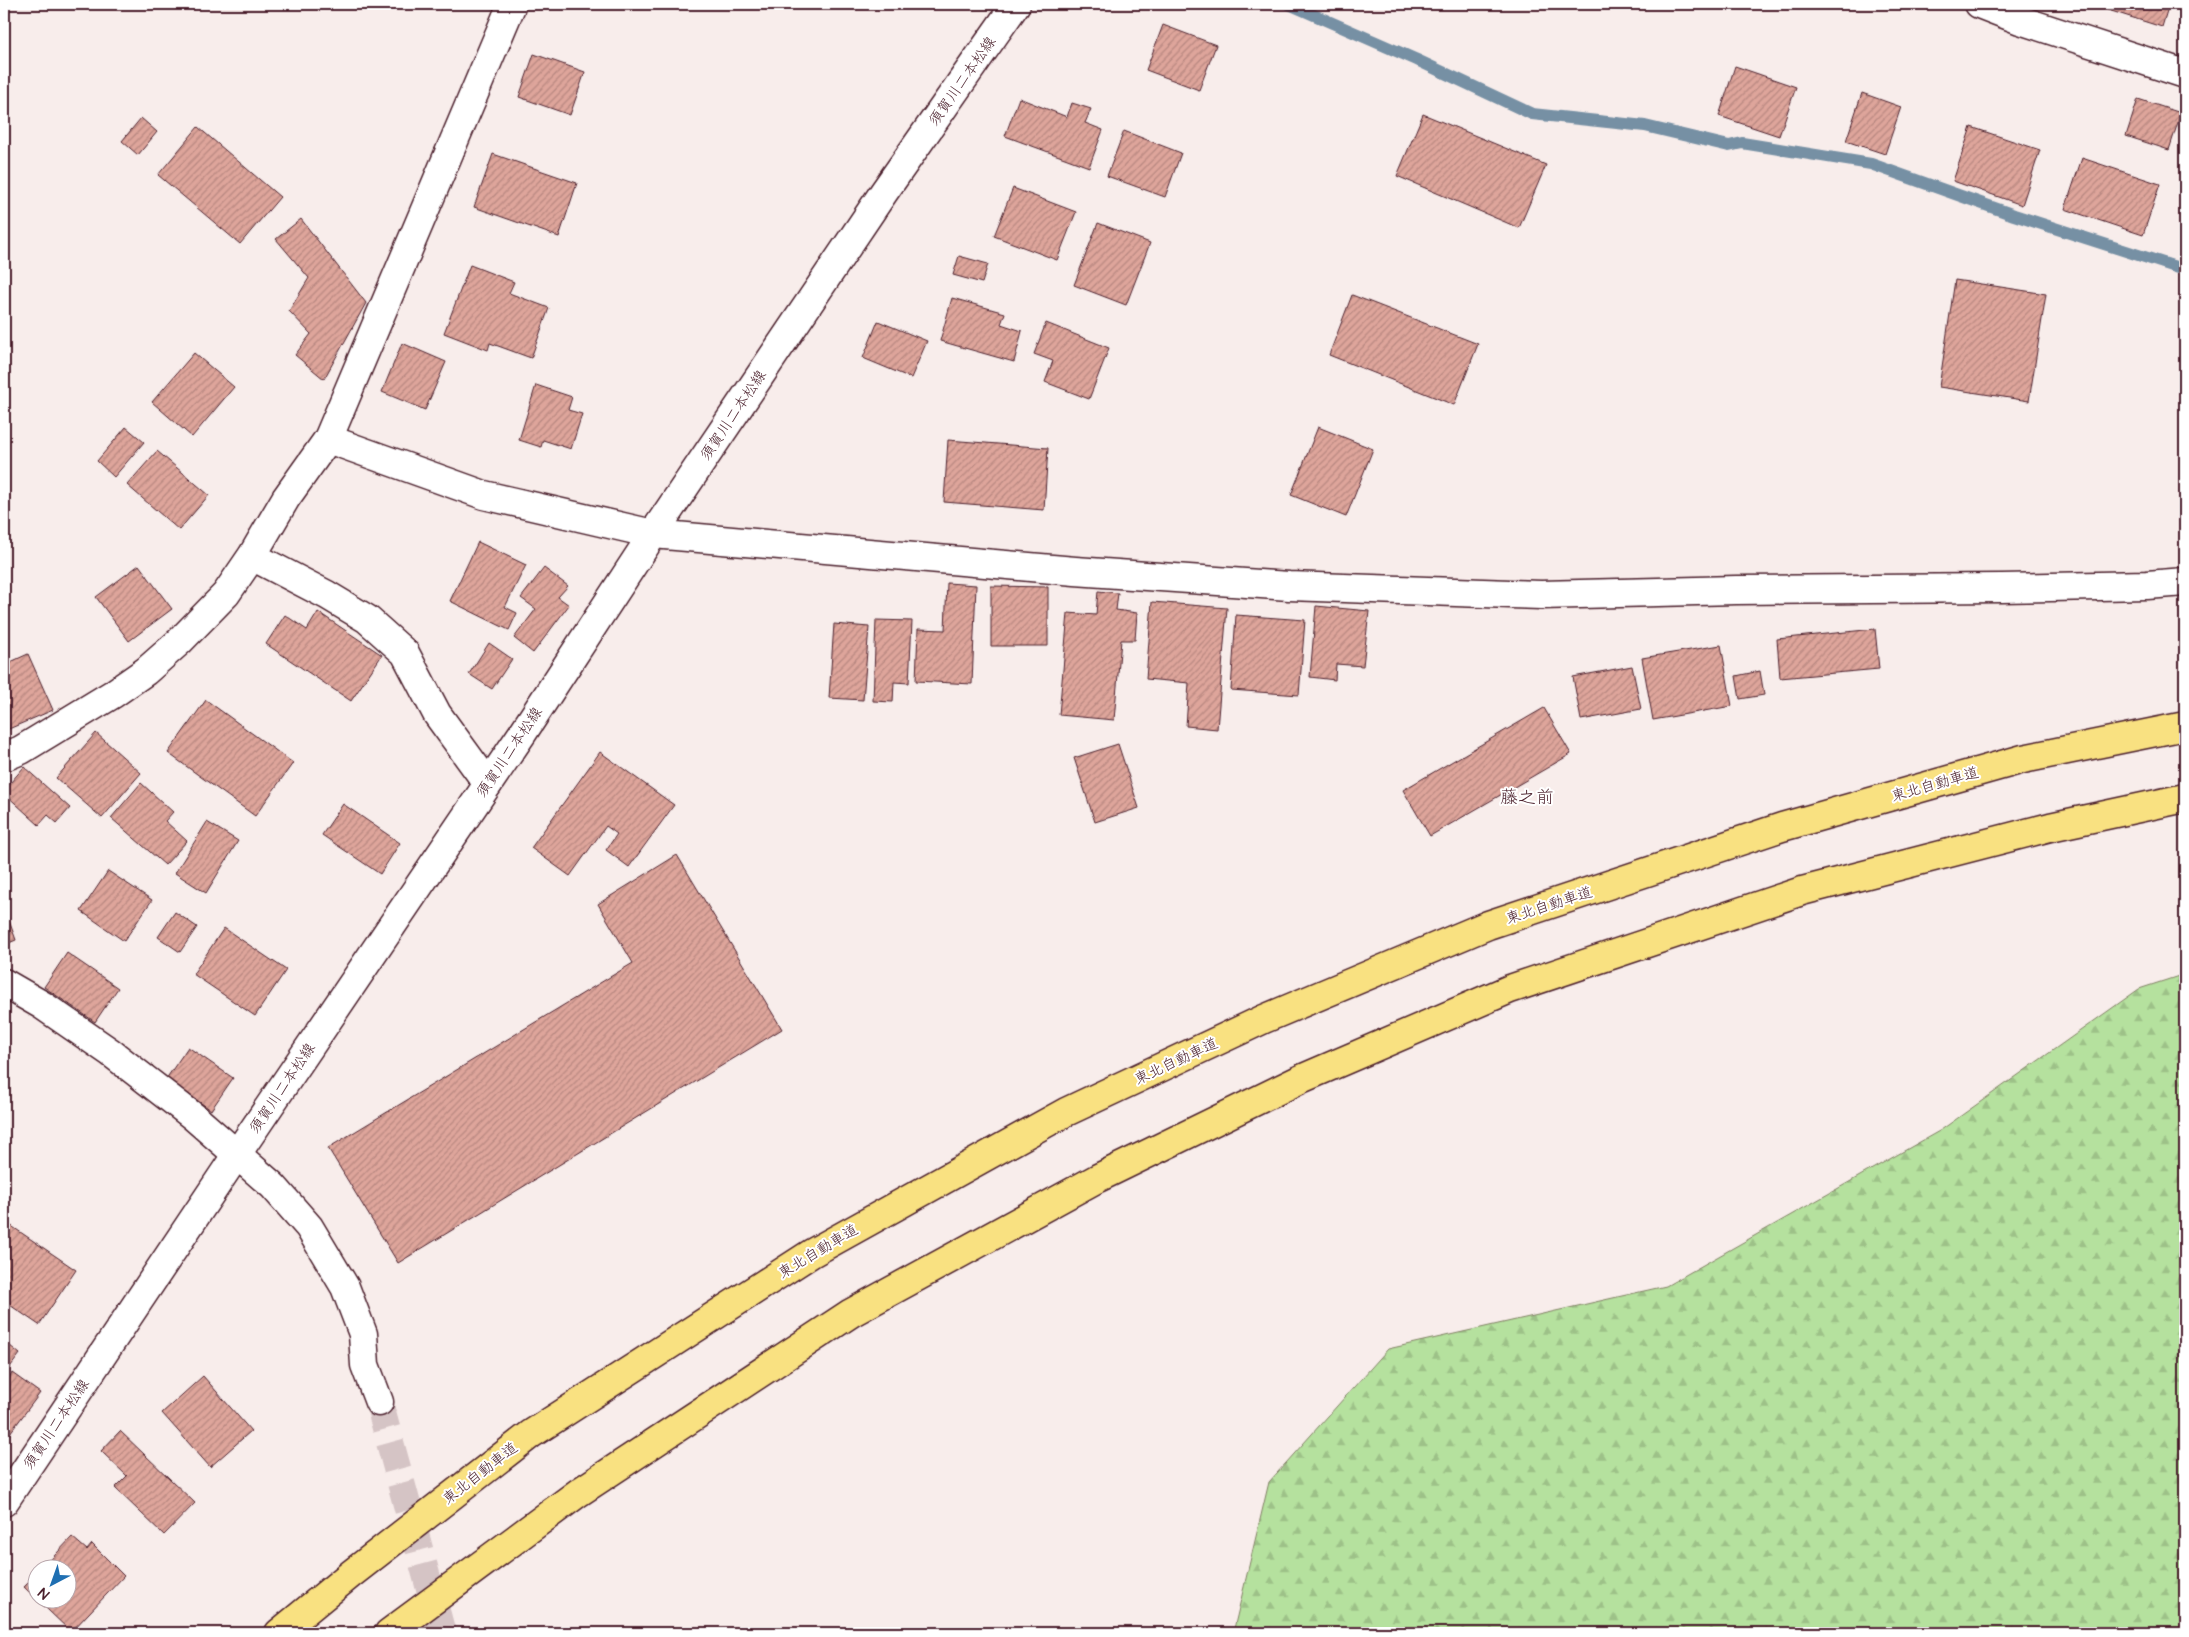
<svg xmlns="http://www.w3.org/2000/svg" width="2189" height="1637" font-family="'Architects Daughter','Klee One',sans-serif">
<style>
.forest{fill:url(#forest-firs);stroke:#808064}
.lines{fill:none;stroke-linecap:round;stroke-linejoin:round}
.stream{stroke:#7690a4;stroke-width:12}
.building{fill:url(#building-hatch);stroke:#4a1f2b}
.street-tunnel{stroke:#d5c4c5;stroke-width:28;stroke-dasharray:28 14;stroke-linecap:butt}
.street-casing{stroke:#4a1f2b;stroke-width:31}
.secondary-casing{stroke:#4a1f2b;stroke-width:31}
.highway-casing{stroke:#4a1f2b;stroke-width:31}
.street{stroke:#fff;stroke-width:28}
.secondary{stroke:#fff;stroke-width:28}
.highway{stroke:#f9e181;stroke-width:28}
.labels{text-anchor:middle;stroke-width:4;stroke-linejoin:round;paint-order:stroke}
.street-label{font-size:15px;fill:#4a1f2b;stroke:#fff}
.quarter-label{font-size:18px;fill:#4a1f2b;stroke:#fff}
</style>
<defs>
<pattern id="forest-firs" width="22" height="20" patternUnits="userSpaceOnUse" patternTransform="scale(1.25)"><rect width="22" height="20" fill="#b5e19e"/><path d="M5 1l3.5 6h-7zM16 11l3.5 6h-7z" fill="#9dc188"/></pattern>
<pattern id="building-hatch" width="6" height="6" patternUnits="userSpaceOnUse" patternTransform="scale(1.25)"><rect width="6" height="6" fill="#dea59b"/><path d="M-1 1l2-2M0 6l6-6M5 7l2-2" fill="none" stroke="#b6867f"/></pattern>
</defs>
<rect width="100%" height="100%" fill="#f8edeb"/>
<filter id="ink" filterUnits="userSpaceOnUse"><feTurbulence type="fractalNoise" baseFrequency=".02" numOctaves="2"/><feDisplacementMap in="SourceGraphic" scale="10" xChannelSelector="R" yChannelSelector="G"/><feConvolveMatrix kernelMatrix="1 2 1 2 8 2 1 2 1" color-interpolation-filters="sRGB"/></filter>
<g filter="url(#ink)">
<path class="forest" d="M2185,974V1633H1233L1269,1482L1388,1349L1666,1286L1941,1130L2139,989Z"/>
<g class="lines">
<path class="stream" d="M1289,4L1417,60L1532,114L1645,126L1729,146L1742,143L1871,164L2014,215L2185,270"/>
</g>
<path class="building" d="M2089,4H2169L2162,27Z
M1163,25L1216,45L1199,90L1146,70Z
M534,54L585,72L570,115L519,97Z
M1735,66L1796,87L1779,136L1719,116Z
M1862,93L1901,107L1885,154L1846,141Z
M1019,98L1067,117L1072,103L1091,109L1085,123L1103,130L1089,167L1005,136Z
M2138,99L2181,113L2169,150L2126,136Z
M1423,114L1546,165L1519,228L1397,176Z
M141,118L157,132L138,155L122,141Z
M198,127L280,197L240,244L158,175Z
M1971,127L2040,150L2022,205L1953,181Z
M1124,131L1181,153L1165,197L1107,176Z
M493,154L577,183L559,237L474,207Z
M2082,158L2160,184L2143,235L2065,209Z
M1013,188L1076,212L1057,260L994,236Z
M301,219L366,303L324,379L295,355L311,334L289,311L309,278L276,239Z
M1098,223L1150,243L1126,305L1074,285Z
M959,256L988,264L982,283L953,275Z
M470,265L514,282L509,293L549,308L531,358L490,343L488,350L444,333Z
M1955,280L2046,294L2029,401L1939,387Z
M1352,295L1478,344L1454,405L1329,355Z
M952,298L1005,313L1001,324L1022,331L1014,362L940,341Z
M878,321L927,341L911,378L863,358Z
M1046,323L1109,348L1089,399L1045,382L1053,361L1034,354Z
M402,343L446,362L425,410L382,392Z
M194,353L234,387L192,437L152,402Z
M536,385L572,397L568,410L582,414L571,449L543,440L541,447L519,440Z
M126,427L144,442L114,477L97,461Z
M1318,427L1373,449L1346,517L1291,495Z
M948,440L1048,448L1044,510L944,502Z
M157,451L209,495L179,530L127,485Z
M478,542L526,565L505,607L517,613L509,630L450,601Z
M139,565L172,609L129,641L96,597Z
M544,568L568,586L558,597L569,605L533,653L514,638L536,609L521,598Z
M947,583L976,585L972,684L916,681L918,629L945,630Z
M991,586L1048,587V646H991Z
M1098,591L1118,593L1116,610L1137,613L1135,640H1121L1114,720L1059,715L1068,613L1096,615Z
M1152,602L1227,608L1217,729L1186,726L1189,683L1146,679Z
M1316,606L1369,611L1363,666L1336,664L1335,680L1310,677Z
M318,612L382,655L351,701L266,644L285,615L307,630Z
M1236,615L1305,620L1299,695L1231,690Z
M876,620L912,621L909,683L894,682L893,702L873,701Z
M834,624L869,627L863,700L829,698Z
M1875,629L1879,669L1780,678L1777,639Z
M489,643L512,659L492,689L469,674Z
M1721,645L1732,706L1653,720L1642,658Z
M28,654L53,710L4,731V665Z
M1632,666L1641,709L1581,720L1573,677Z
M1760,671L1764,695L1740,699L1736,676Z
M206,700L293,763L255,816L168,753Z
M1544,708L1571,754L1430,836L1403,790Z
M96,733L141,773L102,818L56,778Z
M1118,744L1139,808L1095,822L1074,758Z
M600,752L674,805L629,867L606,850L617,834L606,826L570,876L531,848Z
M24,767L70,808L57,823L48,815L39,825L4,793V790Z
M141,783L173,812L165,821L187,841L165,865L111,818Z
M343,804L400,843L380,874L322,835Z
M207,822L238,841L206,893L175,873Z
M677,855L782,1029L398,1263L328,1148L633,963L598,904Z
M108,871L152,900L124,941L81,911Z
M4,907L16,940L4,945Z
M175,912L197,927L180,952L158,937Z
M224,928L286,970L255,1016L193,974Z
M67,953L118,988L95,1022L44,987Z
M188,1047L233,1078L211,1110L166,1079Z
M4,1221L76,1270L39,1325L4,1301Z
M4,1341L20,1354L4,1375Z
M12,1373L40,1393L4,1441V1384Z
M203,1376L251,1431L210,1467L162,1413Z
M120,1431L195,1503L164,1535L115,1488L127,1476L101,1451Z
M72,1537L87,1550L92,1544L124,1576L71,1632L24,1587L38,1573V1600H68V1570H41Z"/>
<g class="lines">
<path class="street-tunnel" d="M379,1402L442,1633"/>
<g class="street-casing">
<path id="street" d="M1979,4L2020,20L2185,74
M252,556L327,595L367,619L405,653L437,714L488,784
M4,757L21,750L113,694L146,671L180,641L226,594L252,556L286,498L328,439L512,4
M4,983L42,1005L110,1052L194,1117L273,1186L309,1227L345,1287L363,1334L365,1365L379,1402"/>
</g>
<g class="secondary-casing">
<path id="secondary" d="M328,439L484,495L653,534L1075,571L1289,586L1541,595L1736,590L2002,588L2147,585L2185,582
M4,1502L237,1154L522,734L653,534L884,192L1016,4"/>
</g>
<g class="highway-casing">
<path id="highway" d="M279,1633L351,1574L531,1434L812,1253L1066,1112L1264,1019L1488,925L1782,827L2023,759L2185,726
M389,1633L578,1493L851,1313L1098,1178L1301,1079L1510,989L1802,891L2050,827L2185,798"/>
</g>
<use href="#street" class="street"/>
<use href="#secondary" class="secondary"/>
<use href="#highway" class="highway"/>
</g>
</g>
<g class="labels">
<g class="street-label">
<text transform="translate(962 81) rotate(-55)" y="5">須賀川二本松線</text>
<text transform="translate(733 415) rotate(-56)" y="5">須賀川二本松線</text>
<text transform="translate(509 752) rotate(-56)" y="5">須賀川二本松線</text>
<text transform="translate(1935 784) rotate(-16)" y="5">東北自動車道</text>
<text transform="translate(1549 905) rotate(-18)" y="5">東北自動車道</text>
<text transform="translate(1176 1061) rotate(-25)" y="5">東北自動車道</text>
<text transform="translate(282 1088) rotate(-56)" y="5">須賀川二本松線</text>
<text transform="translate(818 1251) rotate(-31)" y="5">東北自動車道</text>
<text transform="translate(56 1424) rotate(-56)" y="5">須賀川二本松線</text>
<text transform="translate(480 1473) rotate(-38)" y="5">東北自動車道</text>
</g>
<g class="quarter-label">
<text x="1527" y="803">藤之前</text>
</g>
</g>
<rect width="2189" height="1637" fill="none" stroke="#fff" stroke-width="20"/>
<rect x="10" y="10" width="2169" height="1617" fill="none" stroke="#4a1f2b" stroke-width="2" filter="url(#ink)"/>
<g transform="translate(52 1584) rotate(221)"><circle r="24" fill="#ffffff" stroke="#b7a5aa"/>
<path d="M0-4L9 19L0 12L-9 19Z" fill="#1f6fb2"/>
<text y="-8" font-size="14" font-weight="bold" text-anchor="middle" fill="#4a1f2b">N</text>
</g>
</svg>
